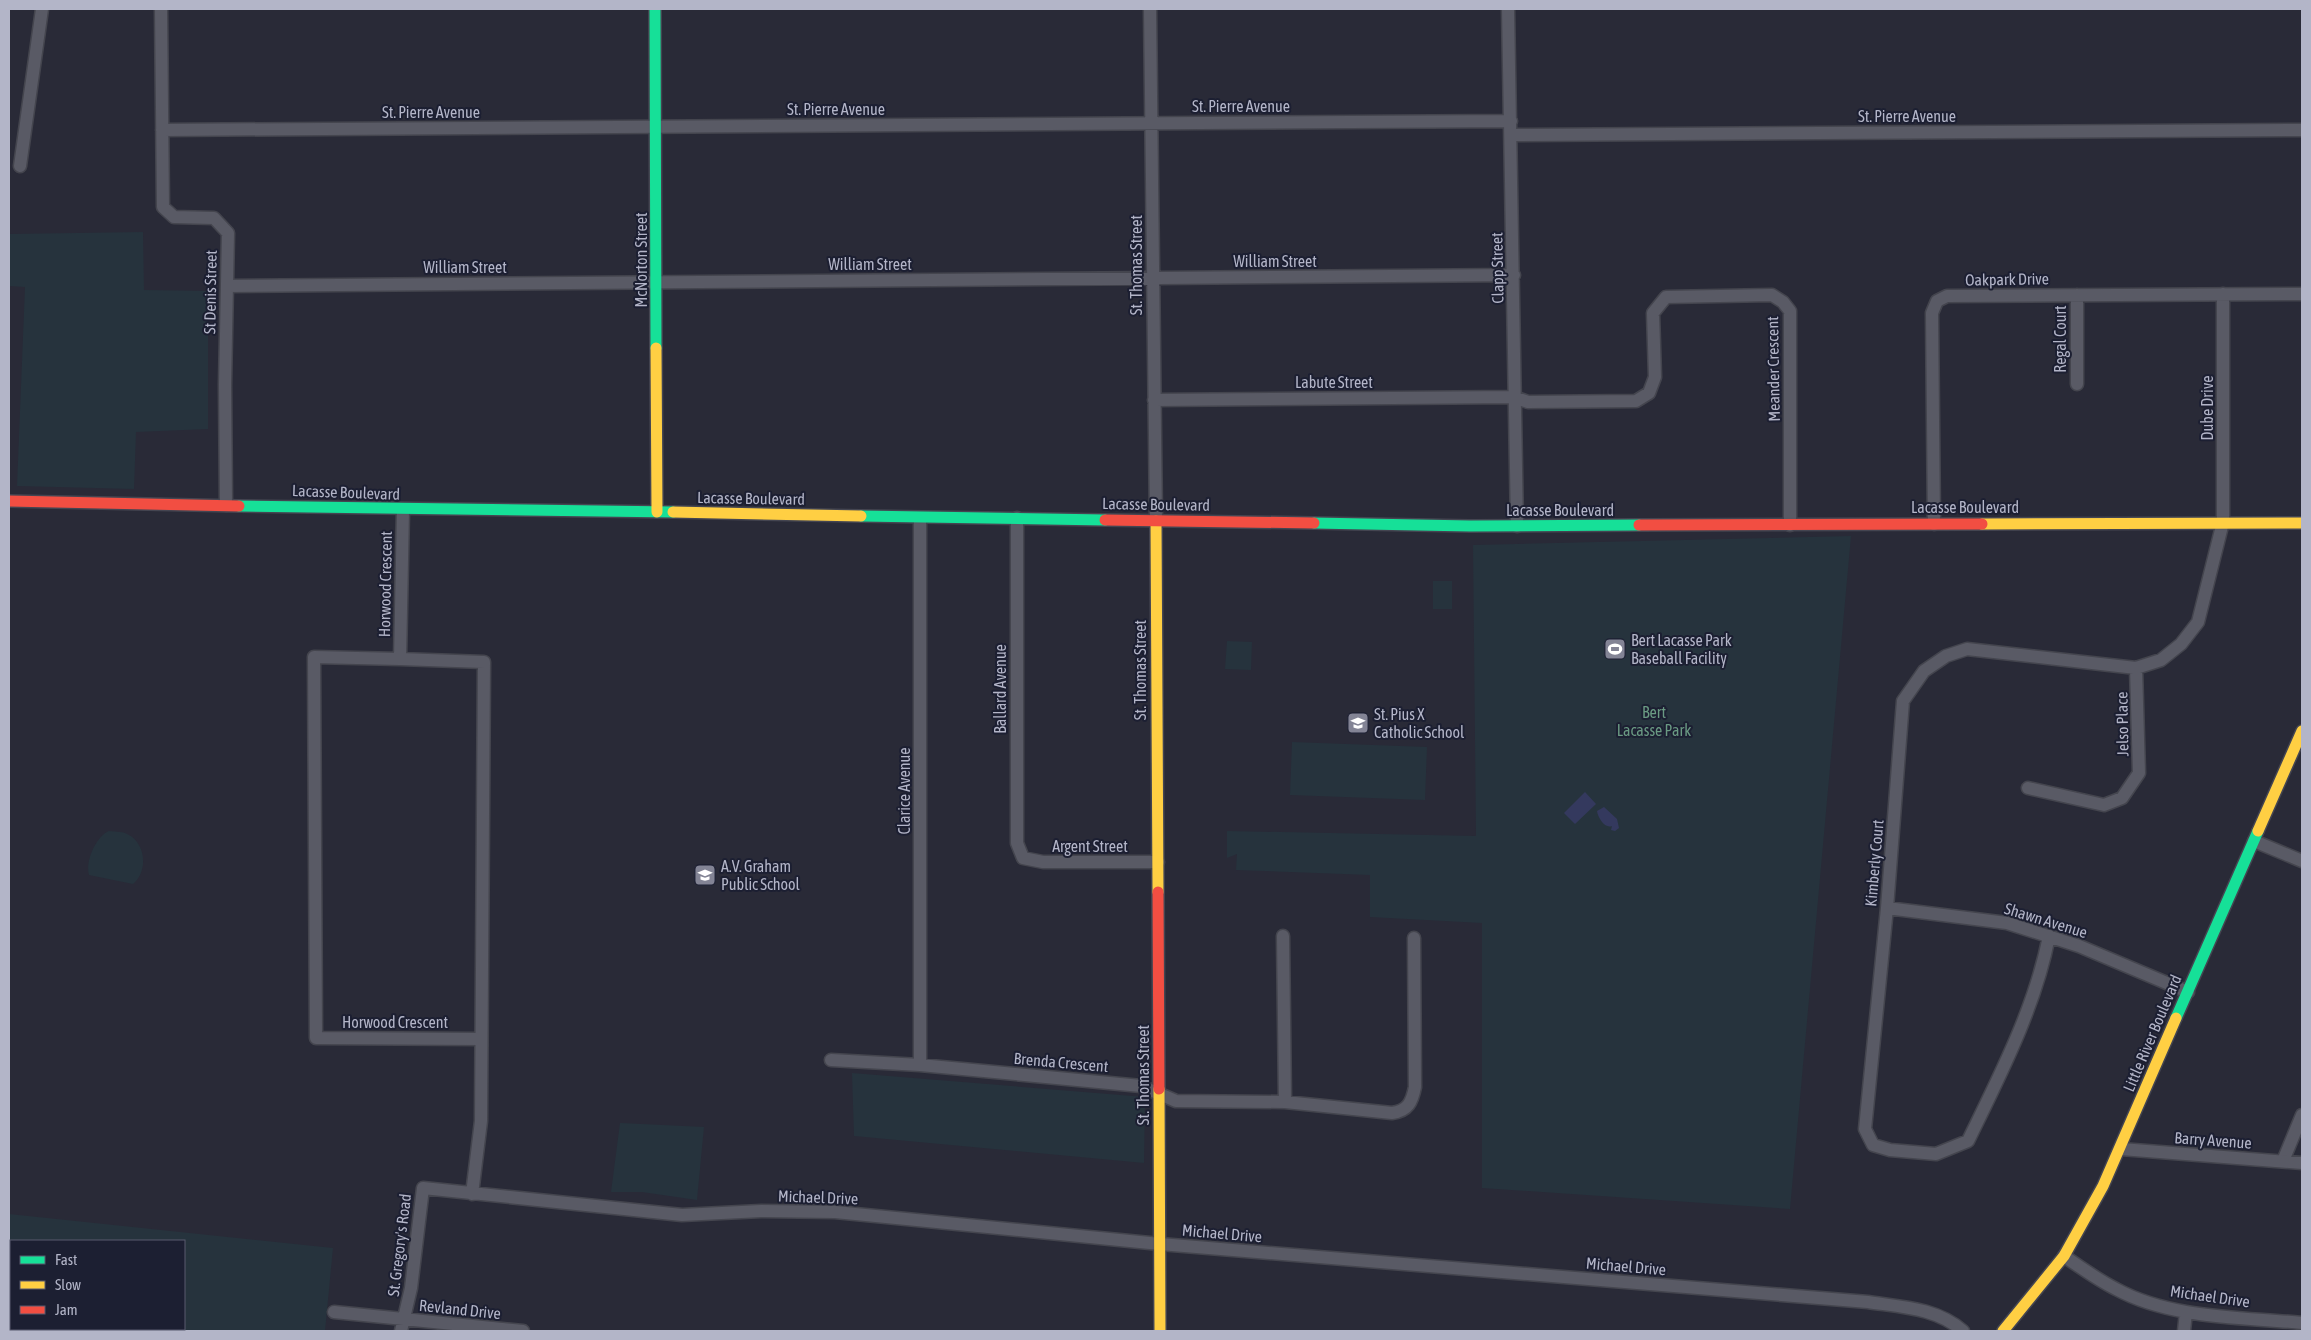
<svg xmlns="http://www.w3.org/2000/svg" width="2311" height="1340" font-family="'Asap Condensed',sans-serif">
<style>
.green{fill:#26333d;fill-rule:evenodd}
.water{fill:#34395e}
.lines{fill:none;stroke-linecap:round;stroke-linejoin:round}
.street-casing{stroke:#44454e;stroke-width:15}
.fast-casing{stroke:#444551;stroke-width:14}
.slow-casing{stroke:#444551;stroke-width:14}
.jam-casing{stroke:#444551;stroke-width:14}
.street{stroke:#595a65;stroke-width:12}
.fast{stroke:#16e098;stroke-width:11}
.slow{stroke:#ffcf43;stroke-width:11}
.jam{stroke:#f24e42;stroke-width:11}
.labels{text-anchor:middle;stroke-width:4;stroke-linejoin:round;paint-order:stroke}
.street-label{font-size:16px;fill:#b3b5c8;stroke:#1c1f32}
.poi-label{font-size:16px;fill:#b3b5c8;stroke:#1c1f32;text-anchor:start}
.park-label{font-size:16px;fill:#6a9a83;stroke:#1c1f32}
</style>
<rect width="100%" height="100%" fill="#292a37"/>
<path class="green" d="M143,232L144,290L208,291V429L136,432L134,489L17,486L25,287L9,286V234Z
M1851,536L1790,1209L1482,1188V923L1370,917V875L1236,870L1237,854L1227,858V831L1476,836L1473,545Z
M1433,581H1452V609H1433Z
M1227,641L1252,642L1251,670L1225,669Z
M1292,742L1427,747L1425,800L1290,795Z
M109,831C116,832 123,831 129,835C146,844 148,872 133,884L89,875C85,862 96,836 109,831Z
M852,1073L1145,1097L1144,1163L854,1136Z
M620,1123L704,1127L697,1200L642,1192H611Z
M9,1214L333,1248L325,1331H9ZM11,1241H184V1329H11Z"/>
<path class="water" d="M1585,792L1596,804L1575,824L1564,813Z
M1604,807L1617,819L1619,828L1615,831L1611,830L1612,826C1605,829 1598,818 1597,811Z"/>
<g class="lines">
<g class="street-casing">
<path id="street" d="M161,9L163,207L174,217L214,218L228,233L225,385L226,505
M1150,9L1156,521
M1508,9L1517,526
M162,130L1511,121
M1512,135L2302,130
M20,166L42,9
M227,286L1514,275
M2077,295V384
M1154,400L1514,397L1528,402L1636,401L1649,393L1655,377L1653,313L1666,297L1772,295L1783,302L1790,311V525
M403,510L400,659L484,662L481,1121L472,1194
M1017,518V843L1023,858L1043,862H1158
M1934,524L1932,313L1937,301L1947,296L2302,294
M400,659L314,657L316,1038L481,1039
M2028,788L2104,805L2122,798L2139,773L2136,668
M2254,841L2302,861
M1887,908L2007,923L2079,946L2188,992
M1283,936L1285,1102
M2049,936C2035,1008 2000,1075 1968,1141L1936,1154L1890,1150L1873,1145L1865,1129L1887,908L1903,701L1924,671L1946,656L1967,649L2136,668L2161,660L2181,644L2198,622L2223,522V294
M831,1060L920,1065L1141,1086L1176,1101L1285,1102L1392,1113C1408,1111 1412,1102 1415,1087L1414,938
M920,1065V518
M2121,1149L2302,1163
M2283,1161L2302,1115
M2064,1256C2081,1268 2098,1280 2116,1289C2171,1319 2242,1317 2302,1323
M334,1312L523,1331
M401,1331L411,1288L423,1188L682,1215L761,1211L835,1212L1160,1244L1868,1302C1902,1307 1937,1308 1963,1331
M2184,1331L2186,1312"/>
</g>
<g class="fast-casing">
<path id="fast" d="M655,9L656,348
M239,506L673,512
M861,516L1105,520
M1314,523L1470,526L1639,525
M2176,1018L2258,831"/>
</g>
<g class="slow-casing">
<path id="slow" d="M656,348L657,512
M673,512L861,516
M1156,521L1158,892
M1982,524L2302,523
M2258,831L2302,731
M1159,1089L1160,1331
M2003,1331L2064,1256L2103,1186L2176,1018"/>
</g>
<g class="jam-casing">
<path id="jam" d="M9,501L239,506
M1105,520L1314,523
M1639,525L1982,524
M1158,892L1159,1089"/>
</g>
<use href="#street" class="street"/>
<use href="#fast" class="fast"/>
<use href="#slow" class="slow"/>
<use href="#jam" class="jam"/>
</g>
<defs>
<g id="stadium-square" transform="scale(1.125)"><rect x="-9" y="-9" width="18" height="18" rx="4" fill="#838495" stroke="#1c1f32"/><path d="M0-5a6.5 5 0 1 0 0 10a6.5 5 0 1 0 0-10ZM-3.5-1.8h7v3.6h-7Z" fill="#fff"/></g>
<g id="school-square" transform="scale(1.125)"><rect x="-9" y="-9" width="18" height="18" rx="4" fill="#838495" stroke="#1c1f32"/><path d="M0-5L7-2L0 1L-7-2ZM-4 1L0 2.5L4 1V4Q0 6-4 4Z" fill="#fff"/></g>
</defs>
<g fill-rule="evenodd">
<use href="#stadium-square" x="1615" y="649"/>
<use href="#school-square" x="1358" y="723"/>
<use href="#school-square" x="705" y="875"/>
</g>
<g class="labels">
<g class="street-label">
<text x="1241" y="112">St. Pierre Avenue</text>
<text x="836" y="115">St. Pierre Avenue</text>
<text x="431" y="118">St. Pierre Avenue</text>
<text x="1907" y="122">St. Pierre Avenue</text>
<text transform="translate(641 260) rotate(-90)" y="6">McNorton Street</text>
<text x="1275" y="267">William Street</text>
<text x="870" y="270">William Street</text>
<text transform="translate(1136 265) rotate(-90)" y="6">St. Thomas Street</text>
<text x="465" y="273">William Street</text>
<text transform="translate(1497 268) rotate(-91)" y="6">Clapp Street</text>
<text transform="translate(2007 279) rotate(-1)" y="6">Oakpark Drive</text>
<text transform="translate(210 292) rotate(-89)" y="6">St Denis Street</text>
<text transform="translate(2060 339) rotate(-90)" y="6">Regal Court</text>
<text transform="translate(1773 369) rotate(-91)" y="6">Meander Crescent</text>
<text x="1334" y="388">Labute Street</text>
<text transform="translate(2207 408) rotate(-90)" y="6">Dube Drive</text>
<text transform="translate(346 492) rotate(2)" y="6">Lacasse Boulevard</text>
<text transform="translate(751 498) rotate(1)" y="6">Lacasse Boulevard</text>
<text transform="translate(1156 504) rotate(1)" y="6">Lacasse Boulevard</text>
<text x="1965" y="513">Lacasse Boulevard</text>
<text x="1560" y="516">Lacasse Boulevard</text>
<text transform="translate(385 584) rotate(-89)" y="6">Horwood Crescent</text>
<text transform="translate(1140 670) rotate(-90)" y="6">St. Thomas Street</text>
<text transform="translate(1000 689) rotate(-90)" y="6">Ballard Avenue</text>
<text transform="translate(2122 724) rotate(-91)" y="6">Jelso Place</text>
<text transform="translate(904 791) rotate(-90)" y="6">Clarice Avenue</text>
<text x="1090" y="852">Argent Street</text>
<text transform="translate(1874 863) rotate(-85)" y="6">Kimberly Court</text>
<text transform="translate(2046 920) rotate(17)" y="6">Shawn Avenue</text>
<text x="395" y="1028">Horwood Crescent</text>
<text transform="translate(2152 1033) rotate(-67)" y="6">Little River Boulevard</text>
<text transform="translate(1061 1062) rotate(5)" y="6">Brenda Crescent</text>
<text transform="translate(1143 1075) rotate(-90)" y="6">St. Thomas Street</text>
<text transform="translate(2213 1140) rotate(4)" y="6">Barry Avenue</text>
<text transform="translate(818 1197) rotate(2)" y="6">Michael Drive</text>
<text transform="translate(1222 1233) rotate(5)" y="6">Michael Drive</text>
<text transform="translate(399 1245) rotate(-83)" y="6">St. Gregory's Road</text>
<text transform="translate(1626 1266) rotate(5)" y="6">Michael Drive</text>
<text transform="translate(2210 1296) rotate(8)" y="6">Michael Drive</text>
<text transform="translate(460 1309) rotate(6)" y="6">Revland Drive</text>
</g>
<g class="poi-label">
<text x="1631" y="646">Bert Lacasse Park<tspan x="1631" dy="18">Baseball Facility</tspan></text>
<text x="1374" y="720">St. Pius X<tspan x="1374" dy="18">Catholic School</tspan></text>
<text x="721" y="872">A.V. Graham<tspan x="721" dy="18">Public School</tspan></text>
</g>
<g class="park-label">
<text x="1654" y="718">Bert<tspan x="1654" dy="18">Lacasse Park</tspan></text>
</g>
</g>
<rect width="2311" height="1340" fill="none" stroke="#b3b5c8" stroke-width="20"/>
<rect x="10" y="1240" width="175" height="90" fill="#1c1f32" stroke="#585b6e"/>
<rect x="20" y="1256" width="25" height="8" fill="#16e098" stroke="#585b6e"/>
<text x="55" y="1265" font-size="15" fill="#b3b5c8">Fast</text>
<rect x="20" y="1281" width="25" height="8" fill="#ffcf43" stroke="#585b6e"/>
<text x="55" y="1290" font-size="15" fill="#b3b5c8">Slow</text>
<rect x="20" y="1306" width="25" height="8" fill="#f24e42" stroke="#585b6e"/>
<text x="55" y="1315" font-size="15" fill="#b3b5c8">Jam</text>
</svg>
